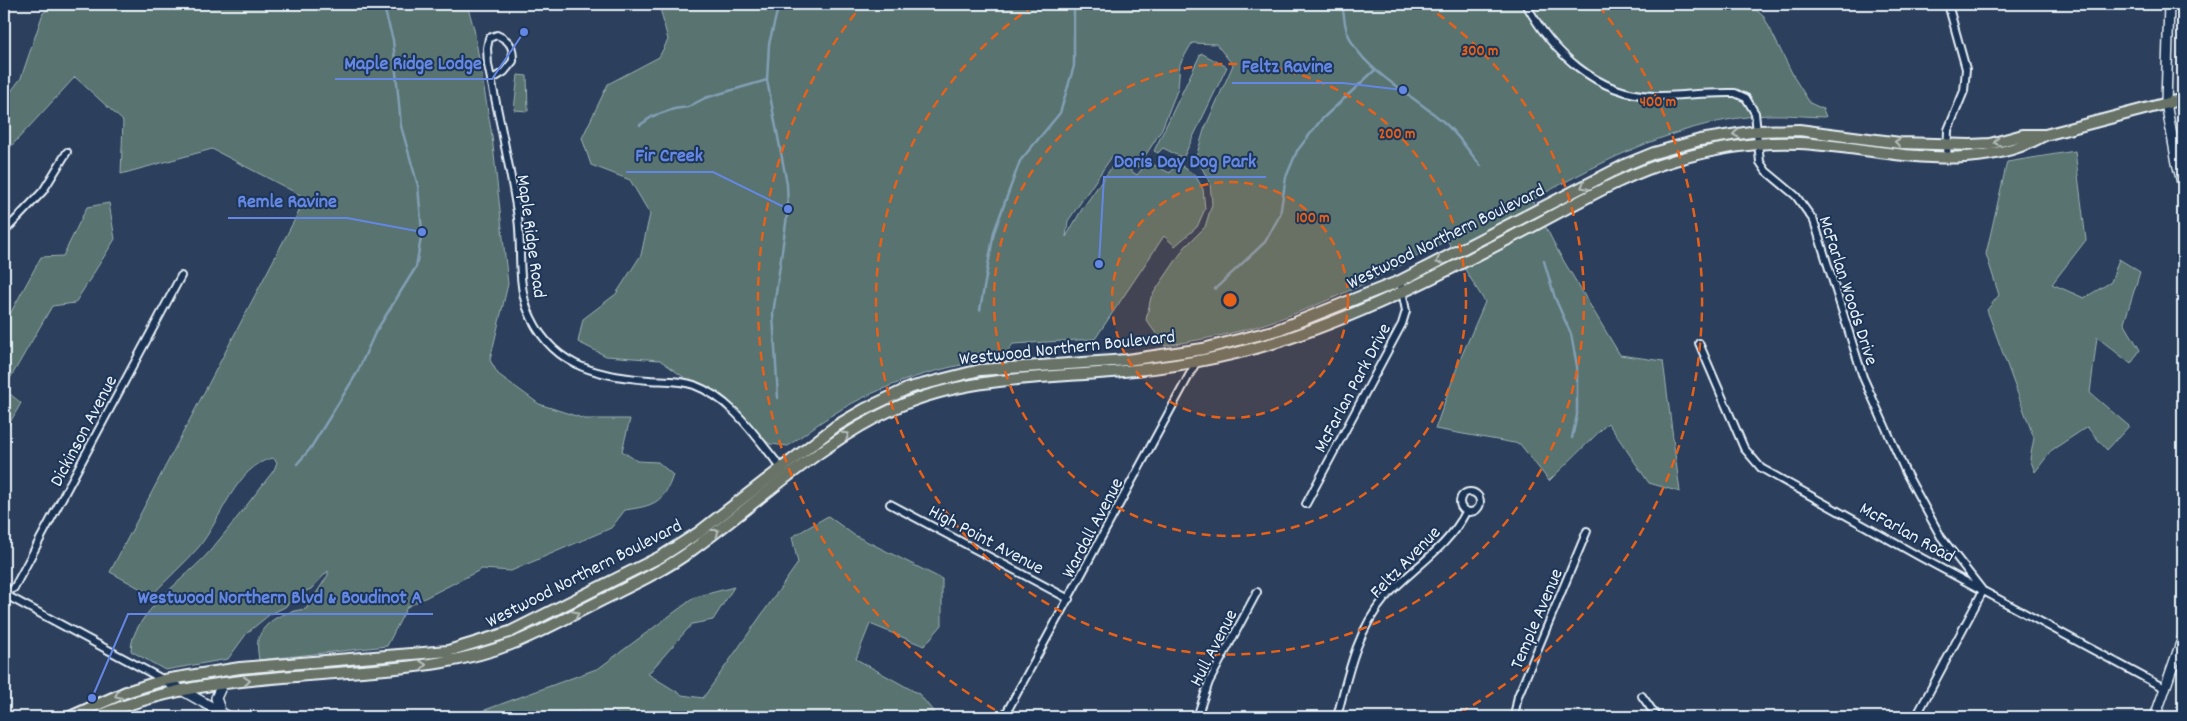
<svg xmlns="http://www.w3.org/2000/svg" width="2187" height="721" font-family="Dekko,sans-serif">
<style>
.green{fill:#587370;stroke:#a0b2b4}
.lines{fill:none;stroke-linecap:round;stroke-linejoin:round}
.stream{stroke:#839fb4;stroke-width:2.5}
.street-casing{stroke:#e8f1f8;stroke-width:10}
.secondary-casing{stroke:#e8f1f8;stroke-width:12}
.primary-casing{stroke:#e8f1f8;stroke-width:14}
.street{stroke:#1d3557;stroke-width:6}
.secondary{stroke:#1d3557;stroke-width:9}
.primary{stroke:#697266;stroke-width:10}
.oneway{stroke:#b5bebe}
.ring{fill:none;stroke:#e86118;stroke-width:2.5;stroke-dasharray:9 6}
.labels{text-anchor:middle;stroke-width:4;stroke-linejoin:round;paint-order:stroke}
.street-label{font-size:19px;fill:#e8f1f8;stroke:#1d3557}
.centre{fill:#e86118;stroke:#1d3557;stroke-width:2.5}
.ring-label{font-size:15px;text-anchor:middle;font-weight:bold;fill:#e86118;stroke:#1d3557;stroke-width:4;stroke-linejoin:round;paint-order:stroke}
.leader{fill:none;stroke:#6487e3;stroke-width:2}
.callout-dot{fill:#6487e3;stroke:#1d3557;stroke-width:2}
.callout-label{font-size:20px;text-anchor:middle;font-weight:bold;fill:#6487e3;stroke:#1d3557;stroke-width:4;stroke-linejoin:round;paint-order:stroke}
</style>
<rect width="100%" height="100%" fill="#2c3f5c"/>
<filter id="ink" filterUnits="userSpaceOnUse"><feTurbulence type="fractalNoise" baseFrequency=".02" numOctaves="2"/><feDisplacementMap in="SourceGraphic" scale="10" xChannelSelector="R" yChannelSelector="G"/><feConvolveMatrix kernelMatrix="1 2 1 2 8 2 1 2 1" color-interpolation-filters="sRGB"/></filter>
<g filter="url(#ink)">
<path class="green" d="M56,4H467L474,29L492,136L508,284L490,360L498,374L539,404L585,419H630L622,451L637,461L658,462L673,475C664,503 653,506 625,510L611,528L511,571L482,569L407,607L387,646L259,660C258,654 257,645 258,640C264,619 287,611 306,609L328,575V571L311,589L298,594L285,607L269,615L247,633L228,659L165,670L131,651C130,615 188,577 210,551C232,525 253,497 274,470L277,462L273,458C236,465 221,521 198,548C184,564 167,579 152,595L110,572L306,198L212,149L121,174L123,121L75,77L4,154V101L21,78L43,13Z
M659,4H1750L1764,17L1795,79L1810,103L1823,109L1826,117C1807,117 1787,114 1768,115C1682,120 1606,159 1532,200L1559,253L1620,355L1663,361L1680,492L1649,483L1608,423L1549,481L1520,444L1435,429L1459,362L1485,302L1447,240C1383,276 1314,311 1244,330C1218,337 1191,341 1165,346L1146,320L1151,297L1185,247L1205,227L1212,204L1210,183L1196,157L1204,130L1233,65L1216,44L1192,43L1180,64L1178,88L1161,131L1138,167L1113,155L1068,221L1066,237L1082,209L1116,161L1137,175L1148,162L1170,173L1176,162L1195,175L1203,189L1205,209L1197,227L1175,246L1164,236L1095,339L1013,344L1002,358C942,366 883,383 832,415C817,424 802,436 788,446L770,444L751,430L731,408L693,384L660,360L606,356L578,342L583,319L616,294L641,255L650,214L630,180L591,165L582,138L608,84L659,57L668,40Z
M1201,53L1227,67L1183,158L1163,148L1158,153L1154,151Z
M518,75L527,76L528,111L514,110Z
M2075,151L2086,240L2052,284L2084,298L2111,282L2119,259L2140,272L2124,323L2140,350L2131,364L2097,337L2090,393L2129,426L2107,450L2087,427L2052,450L2035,472L2030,459L2034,438L1987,310L1999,295L1986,254L2007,162Z
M109,203L115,239L75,303L52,306L4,389L21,403L4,433V325L41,257L63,256L87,207Z
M828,516L854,535L942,579V625L924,646L870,624L856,659L919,694L938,717H621L614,711L580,710L573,717H466L599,668L695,597L734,587L713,620L692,624L648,674L682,695L703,698L798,563L792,537Z"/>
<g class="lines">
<path class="stream" d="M1342,4C1344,13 1344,25 1348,34C1362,72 1420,98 1449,127C1461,139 1470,153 1481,166
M640,125L653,116L674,109L688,107L705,98L767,80
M1544,261L1555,298L1571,334L1577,366V415L1572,438
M1215,289L1265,242L1280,215L1286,177L1297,151L1321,120L1375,70
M980,310L994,232L1020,161L1060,113L1074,66V4
M778,398L773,314L788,209L787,184L767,80L769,44L779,4
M297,464L310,449L357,373L375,333L416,267L422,232L418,186L401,126L393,40L383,4"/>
<g class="street-casing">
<path id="street" d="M1526,4C1551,51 1597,95 1654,96C1681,96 1708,92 1735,93L1746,98L1755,113L1760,162L1766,171L1796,196L1814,221L1863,377L1906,473L1941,537L1983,591L1916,717
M491,80L504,72L513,61C513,47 511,41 497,35L489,38L487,48L488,65C499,116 510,167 518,218C522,247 517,279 527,308C549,365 594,376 649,380C663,381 680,380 694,385C734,400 757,439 783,470
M1947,158L1948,130L1964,91L1966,69L1948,4
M4,232L43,191L67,152
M1699,343L1744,448L1761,468L1922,558L2164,688
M1460 502a10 10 0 1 1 20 0a10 10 0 1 1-20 0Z
M890,504L1069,599
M1306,504L1402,324L1406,311L1400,281
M4,594L14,588L181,276
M4,594L164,680
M1642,696L1657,717
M1004,717L1198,359
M1197,717L1209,682L1257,592
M1337,717C1348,675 1356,632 1385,598C1412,568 1447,549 1466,512
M1514,717L1518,696L1587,531"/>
</g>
<g class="secondary-casing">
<path id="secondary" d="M2169,4L2166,103L2177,163L2183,186
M164,680L229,717
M221,713L216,698L223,683
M2155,717L2183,637"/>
</g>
<g class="primary-casing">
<path id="primary" d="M70,717L126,692L164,680L240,668L448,651L510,632L662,556L698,533L836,426L865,409L909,388L980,370L1127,360L1203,349L1277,330L1400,281L1627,164L1654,153L1700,140L1757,131L1799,130L1900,143L1970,145L1990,144L2023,135H2043
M96,717C180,680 272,678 362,671C414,667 467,662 516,642C545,630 572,615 600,601C632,585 663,571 692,550C759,502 820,442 897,407C965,377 1039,378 1112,372C1171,368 1230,357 1286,339C1373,310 1453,268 1533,226C1579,202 1625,174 1675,160C1716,148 1756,141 1799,143C1880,147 1969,178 2045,135L2183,99"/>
</g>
<use href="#street" class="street"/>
<use href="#secondary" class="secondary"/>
<use href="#primary" class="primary"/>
</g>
<defs><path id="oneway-chevron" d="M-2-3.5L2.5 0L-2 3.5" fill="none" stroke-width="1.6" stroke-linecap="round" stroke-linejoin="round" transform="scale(1.25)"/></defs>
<g class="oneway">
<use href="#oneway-chevron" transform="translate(1736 134) rotate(172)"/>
<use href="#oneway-chevron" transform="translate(1898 142) rotate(-174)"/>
<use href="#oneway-chevron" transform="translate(1997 142) rotate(168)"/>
<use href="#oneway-chevron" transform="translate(1584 186) rotate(152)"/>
<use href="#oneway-chevron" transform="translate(1439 261) rotate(152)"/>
<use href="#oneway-chevron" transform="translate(846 435) rotate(-33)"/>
<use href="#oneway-chevron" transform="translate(716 532) rotate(-37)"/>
<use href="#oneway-chevron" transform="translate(576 614) rotate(-27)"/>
<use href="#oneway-chevron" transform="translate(423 665) rotate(-6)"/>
<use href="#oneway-chevron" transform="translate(247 681) rotate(-5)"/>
<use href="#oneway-chevron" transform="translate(118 695) rotate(157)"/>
</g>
</g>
<circle cx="1230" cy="300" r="118" fill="#e86118" fill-opacity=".12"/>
<g class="ring">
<circle cx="1230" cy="300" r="118"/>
<circle cx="1230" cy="300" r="236"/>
<path d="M1425 5A354 354 0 1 1 1035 5"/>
<path d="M1008 717A472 472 0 0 1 861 6M1599 6A472 472 0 0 1 1452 717"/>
</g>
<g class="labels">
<g class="street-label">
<text transform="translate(1445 235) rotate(-26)" y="7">Westwood Northern Boulevard</text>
<text transform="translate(533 236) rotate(82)" y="7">Maple Ridge Road</text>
<text transform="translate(1850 290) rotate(72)" y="7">McFarlan Woods Drive</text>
<text transform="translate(1067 346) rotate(-6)" y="7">Westwood Northern Boulevard</text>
<text transform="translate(1351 387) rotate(-62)" y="7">McFarlan Park Drive</text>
<text transform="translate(82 430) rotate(-62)" y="7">Dickinson Avenue</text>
<text transform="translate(1091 527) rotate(-62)" y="7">Wardall Avenue</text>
<text transform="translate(1908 531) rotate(29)" y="7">McFarlan Road</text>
<text transform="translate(987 538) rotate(28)" y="7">High Point Avenue</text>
<text transform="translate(1404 561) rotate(-46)" y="7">Feltz Avenue</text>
<text transform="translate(583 572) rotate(-27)" y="7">Westwood Northern Boulevard</text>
<text transform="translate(1535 618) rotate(-67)" y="7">Temple Avenue</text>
<text transform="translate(1212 647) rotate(-63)" y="7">Hull Avenue</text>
</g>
</g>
<circle cx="1230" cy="300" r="8" class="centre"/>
<g class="ring-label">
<text x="1480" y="55">300 m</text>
<text x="1658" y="106">400 m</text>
<text x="1397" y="138">200 m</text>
<text x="1313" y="222">100 m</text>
</g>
<path class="leader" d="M524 32L492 79H335M1403 90L1343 83H1232M788 209L713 172H626M1099 264L1104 177H1266M422 232L347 218H228M92 698L128 614H433"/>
<g class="callout-dot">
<circle cx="524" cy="32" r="5"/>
<circle cx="1403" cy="90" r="5"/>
<circle cx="788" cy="209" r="5"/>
<circle cx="1099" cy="264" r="5"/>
<circle cx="422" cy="232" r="5"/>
<circle cx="92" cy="698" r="5"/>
</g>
<g class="callout-label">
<text x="413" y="69">Maple Ridge Lodge</text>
<text x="1287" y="72">Feltz Ravine</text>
<text x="669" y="161">Fir Creek</text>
<text x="1185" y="167">Doris Day Dog Park</text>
<text x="287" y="207">Remle Ravine</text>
<text x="280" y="603">Westwood Northern Blvd &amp; Boudinot A</text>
</g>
<rect width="2187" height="721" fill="none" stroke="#1d3557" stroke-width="20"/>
<rect x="10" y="10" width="2167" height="701" fill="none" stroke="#e8f1f8" stroke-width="2" filter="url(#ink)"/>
</svg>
